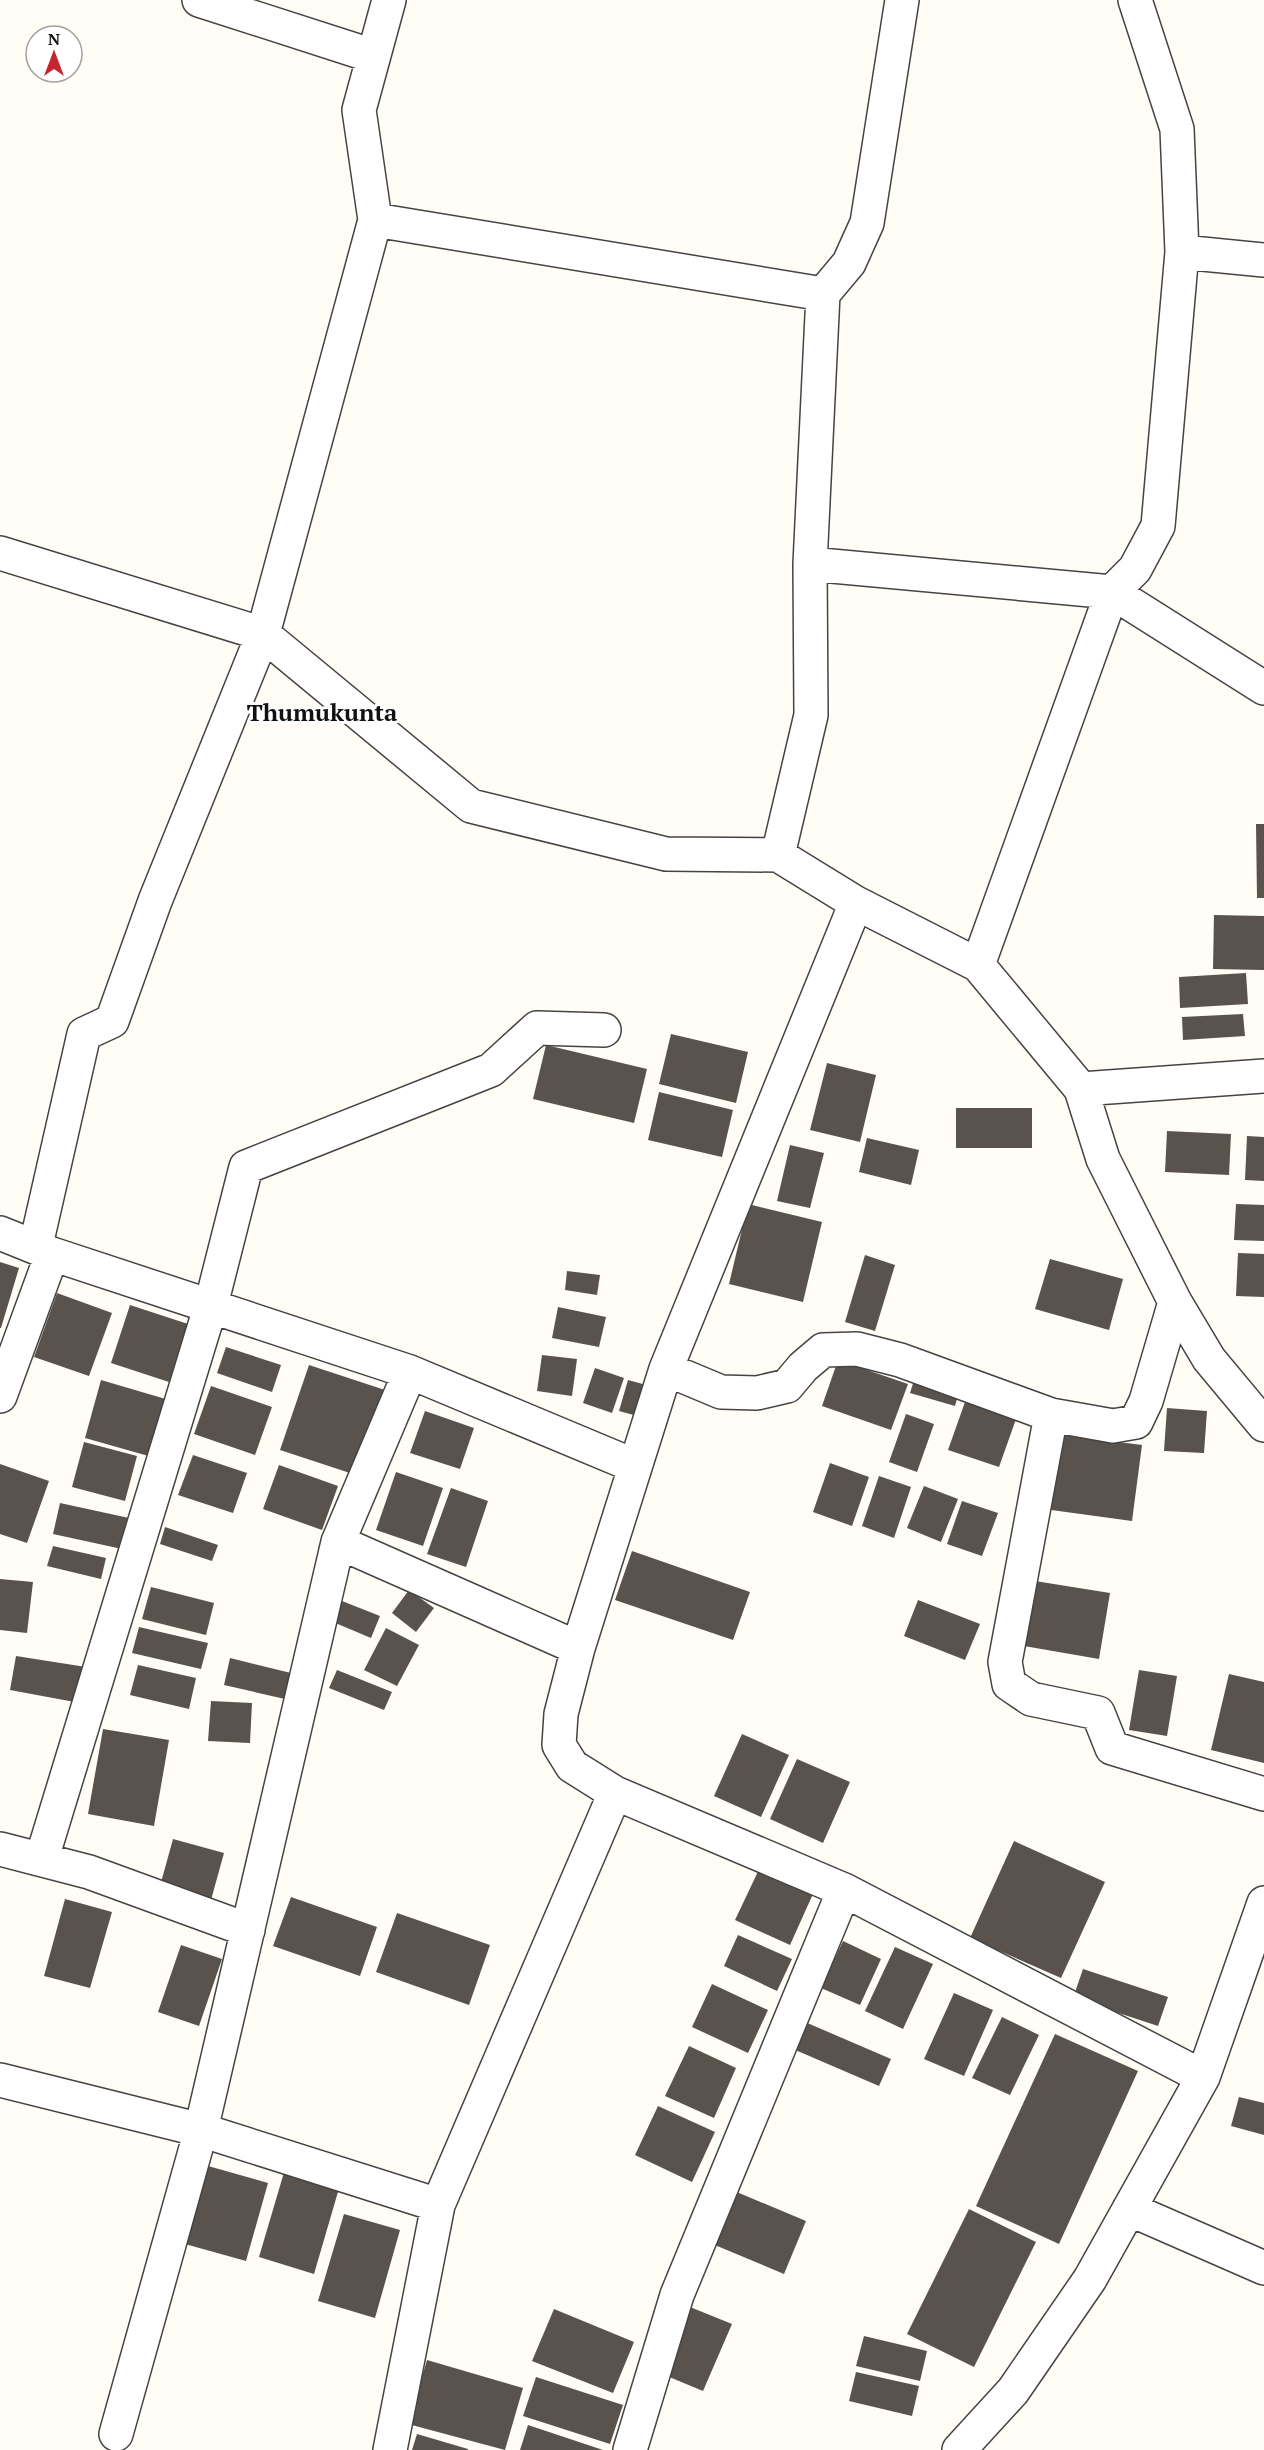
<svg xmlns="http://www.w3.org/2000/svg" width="1264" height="2450" font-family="'PT Serif',serif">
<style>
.building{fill:#5a524d}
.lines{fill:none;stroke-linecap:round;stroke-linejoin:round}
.street-casing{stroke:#444;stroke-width:36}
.street{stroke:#fff;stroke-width:33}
.labels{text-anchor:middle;stroke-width:6;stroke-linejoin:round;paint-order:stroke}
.quarter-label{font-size:24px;font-weight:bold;fill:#111;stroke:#fff}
</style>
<rect width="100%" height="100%" fill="#fffdf5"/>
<path class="building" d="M1256,824H1264V898H1257Z
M1214,915L1264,916V970L1213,969Z
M1246,973L1248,1004L1180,1008L1179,977Z
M1243,1014L1245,1036L1183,1040L1182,1017Z
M671,1034L748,1052L736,1103L659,1084Z
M546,1045L647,1069L634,1123L533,1099Z
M827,1063L876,1075L860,1142L810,1130Z
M659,1092L733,1110L722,1157L648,1140Z
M956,1108H1032V1148H956Z
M1167,1131L1231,1134L1229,1175L1165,1172Z
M1247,1136L1264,1137V1181L1245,1180Z
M867,1138L919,1150L911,1185L859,1172Z
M790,1145L824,1153L810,1208L777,1201Z
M748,1204L822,1222L803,1302L729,1284Z
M1236,1204L1264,1205V1241L1234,1240Z
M1238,1253L1264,1254V1297L1236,1296Z
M865,1255L895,1265L875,1331L845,1322Z
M1050,1259L1123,1279L1109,1330L1035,1309Z
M0,1262L19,1268L1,1328H0Z
M567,1271L600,1275L597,1295L565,1290Z
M57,1293L112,1313L89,1376L34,1357Z
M130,1305L188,1324L169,1382L111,1363Z
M558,1307L606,1317L599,1347L552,1338Z
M226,1347L281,1365L272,1392L217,1373Z
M542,1355L577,1359L572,1396L537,1391Z
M838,1360L908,1384L891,1430L822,1406Z
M309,1365L385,1390L356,1475L280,1450Z
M595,1368L624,1378L612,1413L583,1403Z
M916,1374L960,1388L955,1406L910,1393Z
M101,1380L169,1400L152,1457L85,1438Z
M628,1380L650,1386L641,1417L619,1411Z
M211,1386L272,1407L255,1455L194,1434Z
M965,1402L1016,1419L999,1467L948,1450Z
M1167,1408L1207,1411L1204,1453L1164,1451Z
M425,1411L474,1428L460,1469L410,1453Z
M906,1414L934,1424L917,1472L889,1462Z
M1054,1434L1142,1445L1132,1521L1044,1509Z
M84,1442L137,1456L125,1501L72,1487Z
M193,1455L247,1473L233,1513L178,1495Z
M830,1463L869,1477L852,1526L813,1512Z
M0,1464L49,1481L27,1543L0,1534Z
M279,1465L338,1486L322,1530L263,1509Z
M396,1472L443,1488L423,1546L376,1530Z
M879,1476L911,1487L894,1538L862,1526Z
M924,1486L958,1499L941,1542L907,1528Z
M451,1488L488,1501L466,1567L427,1554Z
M962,1501L998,1513L982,1556L947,1544Z
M60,1503L129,1518L122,1549L53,1534Z
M165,1527L218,1545L212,1561L160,1544Z
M53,1546L106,1558L101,1579L47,1566Z
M632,1551L750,1592L733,1640L615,1600Z
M0,1579L33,1582L27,1633L0,1630Z
M1035,1581L1110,1593L1099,1659L1024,1646Z
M151,1587L214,1603L206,1635L142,1619Z
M409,1590L434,1608L416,1632L392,1613Z
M918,1600L980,1624L965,1660L904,1636Z
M342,1601L380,1616L371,1638L333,1622Z
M139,1627L208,1643L201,1669L132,1653Z
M386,1628L419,1645L397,1686L364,1670Z
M16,1656L86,1667L80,1703L10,1690Z
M230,1658L291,1673L285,1699L224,1685Z
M138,1665L196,1678L189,1709L130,1695Z
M337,1670L392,1692L384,1710L329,1688Z
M1139,1670L1177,1676L1167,1736L1129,1730Z
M1229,1674L1264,1682V1763L1211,1750Z
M211,1701L252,1703L250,1743L208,1741Z
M103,1729L169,1740L154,1826L88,1814Z
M742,1734L789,1755L761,1817L714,1796Z
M797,1759L850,1782L823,1843L770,1819Z
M173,1839L224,1853L211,1900L160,1886Z
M1014,1841L1105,1882L1061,1978L970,1938Z
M763,1861L817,1885L790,1945L735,1920Z
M291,1897L377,1927L360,1976L273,1946Z
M65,1899L112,1912L90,1988L44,1976Z
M397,1913L490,1945L469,2005L376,1972Z
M738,1935L792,1959L777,1991L724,1966Z
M843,1941L881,1959L860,2005L821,1988Z
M181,1945L222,1959L199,2026L158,2012Z
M895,1947L933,1964L903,2029L865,2011Z
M1083,1969L1168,1997L1158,2026L1073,1998Z
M712,1984L768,2010L748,2053L692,2027Z
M954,1993L993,2010L964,2076L924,2059Z
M1002,2017L1039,2035L1010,2095L972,2078Z
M805,2022L891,2059L879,2086L793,2049Z
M1055,2034L1138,2071L1059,2244L976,2206Z
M689,2046L736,2068L714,2118L665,2096Z
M1239,2097L1264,2103V2135L1231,2126Z
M658,2106L715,2132L692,2182L635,2155Z
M208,2166L268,2183L246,2261L185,2244Z
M285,2169L340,2185L314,2274L259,2257Z
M732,2190L806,2221L784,2274L710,2243Z
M969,2209L1036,2242L974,2367L907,2334Z
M344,2214L400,2230L375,2318L318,2301Z
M690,2307L732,2324L703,2391L662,2374Z
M554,2309L634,2342L613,2393L532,2361Z
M864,2336L927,2351L920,2381L856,2366Z
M427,2360L523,2388L505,2450L408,2424Z
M856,2372L919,2386L912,2416L849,2401Z
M536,2377L623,2405L610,2444L523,2416Z
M528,2425L603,2450H520Z
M417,2434L468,2449V2450H412Z"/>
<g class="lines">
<g class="street-casing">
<path id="street" d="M199,0L373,56
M375,220L823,294
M1182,252L1264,260
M0,553L263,634L471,806L666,854L778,855L856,903L978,965L1081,1089L1103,1159L1175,1302L1209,1359L1264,1425
M810,564L1112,592L1264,688
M778,855L811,715L810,564L823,294L849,263L867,223L902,0
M978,965L1112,592L1135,569L1158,526L1182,252L1177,129L1135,0
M1081,1089L1264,1076
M0,1233L52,1254L410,1372L635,1466
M36,1245L84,1034L112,1021L155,901L263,634L375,220L359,110L389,0
M666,1369L721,1392L757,1393L787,1386L803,1367L823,1350L857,1349L900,1360L1051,1415L1113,1426L1136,1422L1146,1401L1175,1302
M0,1396L52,1254
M1051,1415L1005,1662L1009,1684L1031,1699L1098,1713L1112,1748L1264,1794
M338,1542L578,1648
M615,1793L844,1890L1203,2077
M0,1849L89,1872L248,1930
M42,1858L211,1305L246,1167L491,1070L537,1028L604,1030
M0,2080L201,2130L438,2205
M1129,2209L1264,2268
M116,2434L201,2130L338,1542L410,1372
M390,2450L438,2205L615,1793L572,1766L559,1745L561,1714L578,1648L666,1369L856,903
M630,2450L677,2295L844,1890
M959,2450L1013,2391L1090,2279L1203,2077L1264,1903"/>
</g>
<use href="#street" class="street"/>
</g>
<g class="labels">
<g class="quarter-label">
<text x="322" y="721">Thumukunta</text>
</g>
</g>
<g transform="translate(54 54)"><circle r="28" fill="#ffffff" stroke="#a0a0a0" stroke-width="1.5"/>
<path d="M0-4.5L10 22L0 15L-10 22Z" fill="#c4262e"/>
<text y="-9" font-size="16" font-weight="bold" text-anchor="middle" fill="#111111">N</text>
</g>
</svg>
